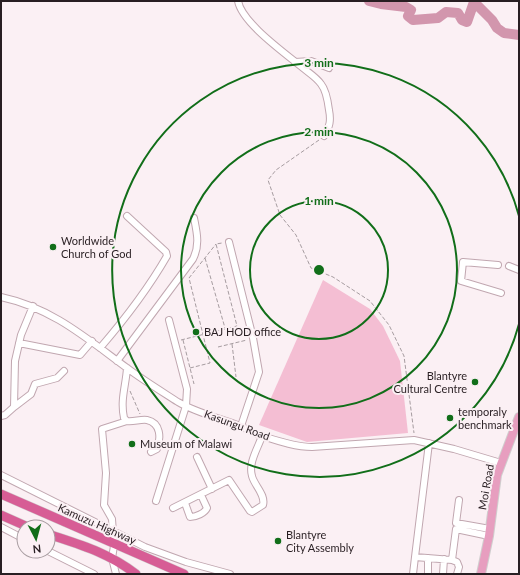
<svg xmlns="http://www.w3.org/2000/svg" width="520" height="575" font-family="Lato,sans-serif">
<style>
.green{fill:#f4bed3}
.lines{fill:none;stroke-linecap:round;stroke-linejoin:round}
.river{stroke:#d296ad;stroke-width:10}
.minor-casing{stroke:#c1a7b0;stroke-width:8}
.major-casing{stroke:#d0cece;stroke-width:10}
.highway-casing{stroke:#d0cece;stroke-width:10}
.path{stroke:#a69ca0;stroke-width:1;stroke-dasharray:4 2;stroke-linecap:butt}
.minor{stroke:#fff;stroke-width:6}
.major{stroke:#e79ebf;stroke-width:8}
.highway{stroke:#d75d95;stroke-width:9}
.ring{fill:none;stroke:#116e19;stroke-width:2}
.poi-dot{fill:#116e19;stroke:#fbf0f4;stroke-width:1.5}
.labels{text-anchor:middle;stroke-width:4;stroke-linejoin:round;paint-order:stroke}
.poi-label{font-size:11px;fill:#281e22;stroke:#fbf0f4;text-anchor:start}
.street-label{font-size:11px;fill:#281e22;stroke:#fbf0f4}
.centre{fill:#116e19;stroke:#fbf0f4;stroke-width:2}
.ring-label{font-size:12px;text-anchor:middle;font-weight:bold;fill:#116e19;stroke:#fbf0f4;stroke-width:4;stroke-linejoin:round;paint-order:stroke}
</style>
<rect width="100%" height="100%" fill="#fbf0f4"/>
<path class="green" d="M323,280L370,309L383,326L400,361L408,433L307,442L259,425Z"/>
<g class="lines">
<path class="river" d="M369,1L381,4L406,7L411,10L408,16L413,20L438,18L446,12L458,13L462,20L467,22L474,2L492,20L497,28L504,33L519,35"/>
<g class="minor-casing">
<path id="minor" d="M238,1C242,23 285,53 303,68C309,73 316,77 321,84C326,90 328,102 329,110C331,120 330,127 324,136
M295,62L311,61L329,68
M229,242L253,338L259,372L241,426
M498,265L463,262L461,281L501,293
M509,266L519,270
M1,297C52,308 86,338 127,368C143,380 161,391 178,402C197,413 219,418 240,426C247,429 254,433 262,436C278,441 296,447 312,447L414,440L454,449L501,463
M19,343L80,355L92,341
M100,348C125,319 148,289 167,256L166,252L127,216
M117,361L193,259C200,245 197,233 194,218
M127,368C126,385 120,400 124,418L127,421C133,422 141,419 147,420C161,423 161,438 157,449L151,452
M14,407L31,394L35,384L57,378L64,371
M1,416L5,415L14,407L15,361L21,335L33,306
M429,443L415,557L452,560L456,529L489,536
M197,457L212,489
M1,475L145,547L186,562L230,574
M459,500L456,523L490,529
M156,501L186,406L187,389L169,320
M185,503L190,517C196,517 205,513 207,508L201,495
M173,508L229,480L250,511L252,512L263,505C266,495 254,485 252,476C248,463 258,448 262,436
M1,527L24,539
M48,551L94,574
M452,560L457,562L459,567L457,574
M116,574L112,558L114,546L112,519L104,505L106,473L102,429L127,421
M413,574L415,557
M428,574V558
M443,574L444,559"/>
</g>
<g class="major-casing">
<path id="major" d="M481,574L489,536L497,475L519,417"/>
</g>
<g class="highway-casing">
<path id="highway" d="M1,494L184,574
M1,515L28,527
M48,534C81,545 107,552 136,574"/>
</g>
<path class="path" d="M319,140L276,170L268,180L280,215L296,235L311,268L333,277L370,301L389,325L404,356L414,433
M205,258L225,328
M181,340L237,326L216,244L222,243
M183,340L194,384
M232,344L236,377
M218,347L247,340
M190,368L210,363L189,278L216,244
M130,391L140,414"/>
<use href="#minor" class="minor"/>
<use href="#major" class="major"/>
<use href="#highway" class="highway"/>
</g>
<g class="ring">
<circle cx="319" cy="270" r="69"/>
<circle cx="319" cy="270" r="138"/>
<path d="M519 324A207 207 0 1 1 519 216"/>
</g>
<g class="poi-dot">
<circle cx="53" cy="247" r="4"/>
<circle cx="196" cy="332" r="4"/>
<circle cx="475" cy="382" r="4"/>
<circle cx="450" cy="418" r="4"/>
<circle cx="132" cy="444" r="4"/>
<circle cx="278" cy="541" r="4"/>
</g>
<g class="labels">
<g class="poi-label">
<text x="61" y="245">Worldwide<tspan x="61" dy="13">Church of God</tspan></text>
<text x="204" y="336">BAJ HOD office</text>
<text x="467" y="380" text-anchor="end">Blantyre<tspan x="467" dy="13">Cultural Centre</tspan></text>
<text x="458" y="416">temporaly<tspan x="458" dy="13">benchmark</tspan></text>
<text x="140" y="448">Museum of Malawi</text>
<text x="286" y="539">Blantyre<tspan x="286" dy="13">City Assembly</tspan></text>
</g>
<g class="street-label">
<text transform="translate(237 425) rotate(20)" y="4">Kasungu Road</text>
<text transform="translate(486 487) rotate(-80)" y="4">Moi Road</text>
<text transform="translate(97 524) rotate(24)" y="4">Kamuzu Highway</text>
</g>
</g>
<circle cx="319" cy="270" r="6" class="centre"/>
<g class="ring-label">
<text x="319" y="67">3 min</text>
<text x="319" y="136">2 min</text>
<text x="319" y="205">1 min</text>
</g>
<rect width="520" height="575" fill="none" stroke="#281e22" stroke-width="4"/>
<g transform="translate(36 539) rotate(174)"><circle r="19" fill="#fbf0f4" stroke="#a79ca0"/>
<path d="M0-3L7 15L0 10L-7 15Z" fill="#116e19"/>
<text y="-6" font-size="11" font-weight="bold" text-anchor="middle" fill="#281e22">N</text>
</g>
</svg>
